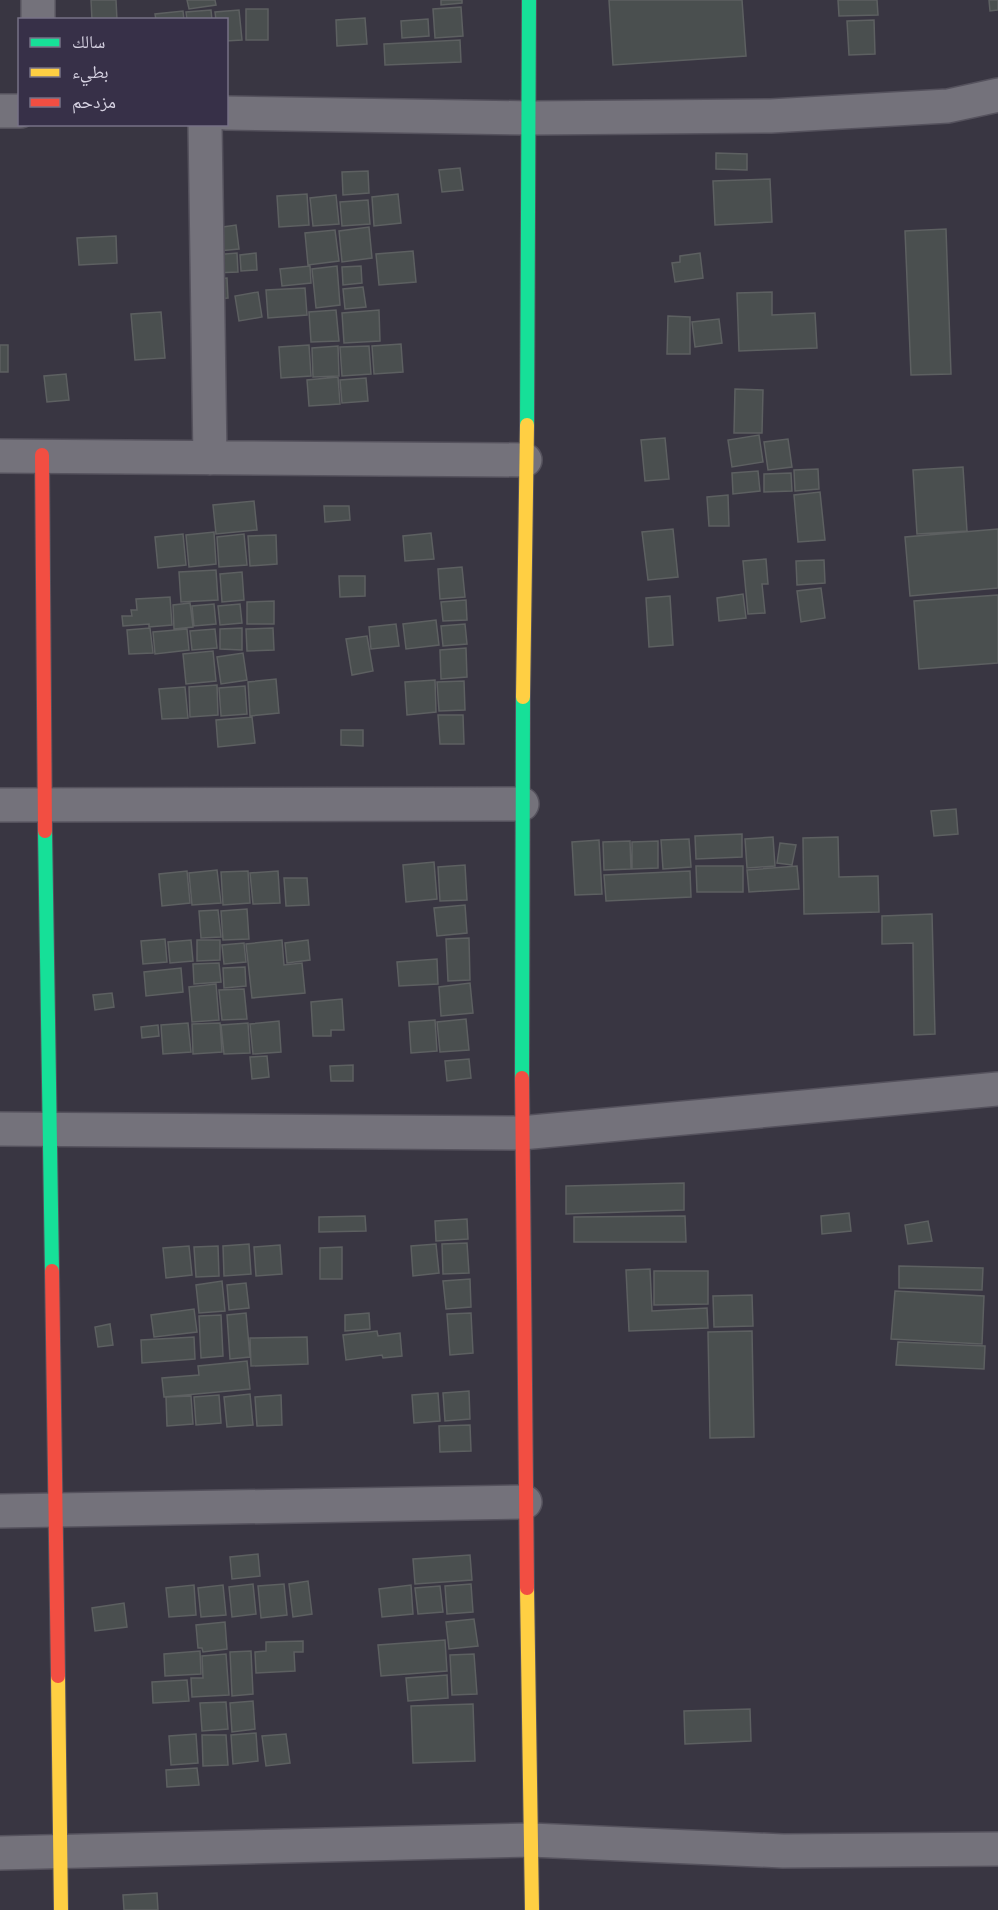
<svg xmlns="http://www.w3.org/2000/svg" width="998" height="1910" font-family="'PT Serif','Noto Naskh Arabic',serif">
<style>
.building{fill:#4a4f4f;stroke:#5d6061;stroke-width:1.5}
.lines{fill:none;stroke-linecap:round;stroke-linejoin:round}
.street-casing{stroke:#55525d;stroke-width:36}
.fast-casing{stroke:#55525d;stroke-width:16}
.slow-casing{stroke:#55525d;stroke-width:16}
.jam-casing{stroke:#55525d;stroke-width:16}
.street{stroke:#74727b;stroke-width:33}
.fast{stroke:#16e098;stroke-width:14}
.slow{stroke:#ffcf43;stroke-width:14}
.jam{stroke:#f24e42;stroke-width:14}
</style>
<rect width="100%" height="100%" fill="#393642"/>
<path class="building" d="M91,0H116L117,20H92Z
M187,0H215L216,5L189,9Z
M441,0H462V3L441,5Z
M609,0H742L746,56L613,65Z
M838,0H877L878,15L839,16Z
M989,0H998V10L990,11Z
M461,7L463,36L435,38L433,9Z
M246,9H268V40H246Z
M211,10L212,20H187L186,12Z
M239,10L242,40L226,41V20H216L215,12Z
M183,11L184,20H156L155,14Z
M365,18L367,44L337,46L336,20Z
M428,19L429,36L402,38L401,21Z
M874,20L875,54L849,55L847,21Z
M460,40L461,62L385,65L384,44Z
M716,153L747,154V170L716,169Z
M460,168L463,190L442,192L439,170Z
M368,171L369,193L343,195L342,172Z
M770,179L772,222L715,225L713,181Z
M307,194L309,225L279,227L277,196Z
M398,194L401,223L374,226L372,197Z
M336,195L339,224L313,226L310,198Z
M368,200L370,224L342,226L340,202Z
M236,225L239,249L218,251L216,228Z
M369,227L372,258L342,262L339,231Z
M946,229L951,374L911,375L905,231Z
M335,230L339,261L308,265L305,233Z
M116,236L117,263L79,265L77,238Z
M413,251L416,282L379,285L376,254Z
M237,253L238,272L214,273L213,255Z
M256,253L257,270L241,271L240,255Z
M700,253L703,278L675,282L672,263L680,262V256Z
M310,266L311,283L282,286L280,269Z
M337,266L340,305L316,308L312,269Z
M361,266L362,283L343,285L342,267Z
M227,278L228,298L213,299L212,279Z
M363,287L366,307L345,309L343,289Z
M305,288L307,315L268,318L266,290Z
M258,292L262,317L239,321L235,296Z
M772,292V315L815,313L817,348L739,351L737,293Z
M336,310L339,341L311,342L309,312Z
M379,310L380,341L344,343L342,313Z
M161,312L165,358L135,360L131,314Z
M668,316L690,317V354H667Z
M719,319L722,343L695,347L692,322Z
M401,344L403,372L374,374L372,346Z
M0,345H8V372H0Z
M309,345L311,376L281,378L279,347Z
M338,346L339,376L313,377L312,348Z
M369,346L371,374L342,376L340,347Z
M66,374L69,400L47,402L44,376Z
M338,377L340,404L309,406L307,380Z
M366,378L368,401L342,403L340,380Z
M735,389L763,390L762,433H734Z
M759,435L763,462L732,467L728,440Z
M665,438L669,479L645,481L641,440Z
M788,439L792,467L768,470L764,442Z
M963,467L967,531L917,534L913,470Z
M818,469L819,489L795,491L794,470Z
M758,471L760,491L733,494L732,473Z
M791,473L792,491L764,492V474Z
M820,492L825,540L798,542L794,495Z
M728,495L729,526H709L707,497Z
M254,501L257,530L216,534L213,505Z
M324,506H349L350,520L325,522Z
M673,529L678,577L648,580L642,532Z
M998,529V588L910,596L905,537Z
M214,532L216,564L189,567L186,535Z
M431,533L434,559L405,561L403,536Z
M183,534L186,565L158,568L155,537Z
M244,534L247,565L219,567L217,537Z
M276,535L277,564L250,566L248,536Z
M766,559L768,584H762L765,613L748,614L743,561Z
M824,560L825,583L797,585L796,561Z
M462,567L465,597L440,599L438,569Z
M216,570L218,600L181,602L179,572Z
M242,572L244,600L222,602L220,574Z
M339,576H365V596L340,597Z
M821,588L825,618L801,622L797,591Z
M743,594L746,618L719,621L717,598Z
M998,595V663L919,669L914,601Z
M670,596L673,645L649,647L646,598Z
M170,597L172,625L149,627V624L123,626L122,616H132L131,610H137L136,599Z
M466,600L467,620L443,621L441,602Z
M274,601V624H247V602Z
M190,603L193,627L174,629L173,605Z
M214,604L216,624L194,626L192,606Z
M240,604L242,623L220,625L218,606Z
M436,620L439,645L406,649L403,624Z
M396,624L399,646L371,649L369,627Z
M465,624L467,644L443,646L441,626Z
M150,628L153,653L129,654L127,630Z
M242,628V650L220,649V629Z
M273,628L274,650L247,651L246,629Z
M187,629L189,650L155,654L153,632Z
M215,629L217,648L192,650L190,631Z
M367,636L373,671L352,675L346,639Z
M466,648L467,677L441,679L440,650Z
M213,651L216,681L186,684L183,654Z
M243,653L247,680L221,684L217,657Z
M276,679L279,713L250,716L248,682Z
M435,680L436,712L407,715L405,682Z
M464,681L465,710L439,711L437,682Z
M217,685L218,715L190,717L189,687Z
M245,686L247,714L221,716L219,688Z
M185,687L188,718L162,719L159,689Z
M438,715H463L464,744H440Z
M252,717L255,743L218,747L216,720Z
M341,730H363V746L341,745Z
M956,809L958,834L934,836L931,811Z
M742,834V857L696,859L695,836Z
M773,837L775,866L747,868L745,839Z
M838,837L839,877L878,876L879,912L804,914L803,838Z
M689,839L691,867L663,869L661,840Z
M599,840L602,894L575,895L572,842Z
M630,841L631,869L604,870L603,842Z
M658,841V868L632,869V842Z
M780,843L796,845L792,865L777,863Z
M434,862L437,899L406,902L403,865Z
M465,865L467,900L440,901L438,867Z
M696,866H743V892H697Z
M797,866L799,889L749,892L747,870Z
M217,870L221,903L192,905L189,873Z
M187,871L190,903L162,906L159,874Z
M248,871L250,903L223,905L221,872Z
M278,871L280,903L253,904L250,873Z
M690,871L691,897L606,901L604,875Z
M284,878H307L309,905L286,906Z
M465,905L467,933L437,936L434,908Z
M247,909L249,939L223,940L221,911Z
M218,910L221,937L201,938L199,911Z
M932,914L935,1034L914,1035L913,943L882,944V916Z
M469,938L470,980L448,981L446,939Z
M165,939L167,962L143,964L141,941Z
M191,940L193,961L170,963L168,942Z
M197,940H220V960L197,961Z
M282,940L284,965L302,963L305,993L252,998L246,944Z
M308,940L310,960L287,963L285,943Z
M244,943L246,962L224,964L222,945Z
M437,959L438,984L399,986L397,962Z
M219,963L221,982L194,984L193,964Z
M245,967L246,986L224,988L223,968Z
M181,968L183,992L146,996L144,972Z
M470,983L473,1013L441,1016L439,987Z
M216,984L219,1020L192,1022L189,987Z
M244,989L247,1019L222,1020L219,990Z
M112,993L114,1007L95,1010L93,995Z
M342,999L344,1030H331V1036H313L311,1002Z
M466,1019L469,1050L440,1052L437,1022Z
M435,1020L437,1051L411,1053L409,1022Z
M279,1021L281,1052L253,1054L250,1024Z
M188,1023L191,1052L163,1054L161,1025Z
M220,1023L222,1052L193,1054L192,1024Z
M248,1023L250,1053L224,1054L221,1025Z
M158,1025L159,1036L142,1038L141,1027Z
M267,1056L269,1077L252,1079L250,1057Z
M469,1059L471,1078L447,1081L445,1061Z
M353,1065V1081H331L330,1066Z
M684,1183V1210L566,1214V1186Z
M849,1213L851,1231L822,1234L821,1216Z
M365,1216L366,1231L319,1232V1217Z
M685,1216L686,1242H574V1217Z
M467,1219L468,1239L436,1241L435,1221Z
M928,1221L932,1241L908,1244L905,1225Z
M467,1243L469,1273L443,1274L442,1244Z
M249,1244L251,1274L224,1276L223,1246Z
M436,1244L439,1273L413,1276L411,1246Z
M280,1245L282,1274L256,1276L254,1247Z
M189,1246L192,1275L166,1278L163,1248Z
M218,1246L219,1276L196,1277L194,1247Z
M342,1247V1279H320V1248Z
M899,1266L983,1268L982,1290L899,1288Z
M650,1269L652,1311L707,1308L708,1328L629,1331L626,1270Z
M654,1271H708V1304L654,1305Z
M470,1279L471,1307L446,1309L443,1281Z
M222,1281L225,1311L199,1313L196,1285Z
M246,1283L249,1308L229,1310L227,1285Z
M895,1291L984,1296L982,1344L891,1339Z
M752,1295L753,1326L714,1327L713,1296Z
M194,1309L197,1332L154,1337L151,1315Z
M246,1313L250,1357L230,1359L227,1315Z
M369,1313L370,1329L345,1331V1315Z
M471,1313L473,1353L450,1355L447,1314Z
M221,1315L223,1356L201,1358L199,1316Z
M110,1324L113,1345L98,1347L95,1327Z
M377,1331L378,1336L400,1333L402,1356L383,1358L382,1355L346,1360L343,1335Z
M752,1331L754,1437L710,1438L708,1332Z
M194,1337L195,1359L142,1363L141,1340Z
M307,1337L308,1364L251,1366L250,1338Z
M898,1342L985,1346L984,1369L896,1365Z
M247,1361L250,1389L164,1397L162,1378L199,1375L198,1366Z
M469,1391L470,1419L445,1421L443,1393Z
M438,1393L440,1421L414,1423L412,1395Z
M250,1394L253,1425L227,1427L224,1397Z
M219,1395L221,1423L196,1425L194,1397Z
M281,1395L282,1425L257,1426L255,1397Z
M191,1396L193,1424L167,1426L166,1397Z
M470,1425L471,1451L440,1452L439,1426Z
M258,1554L260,1576L232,1579L230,1557Z
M470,1555L472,1580L415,1584L413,1559Z
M308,1581L312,1614L293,1617L289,1584Z
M253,1584L256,1614L232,1617L229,1587Z
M284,1584L287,1615L261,1618L258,1586Z
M471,1584L473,1612L447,1614L445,1586Z
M194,1585L196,1615L169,1617L166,1588Z
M223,1585L226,1615L201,1617L198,1588Z
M411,1585L413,1614L382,1617L379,1589Z
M440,1586L443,1612L418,1614L415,1588Z
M124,1603L127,1627L95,1631L92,1608Z
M474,1619L478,1646L449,1649L446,1622Z
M225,1622L227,1649L203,1652L202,1648H198L196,1625Z
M445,1640L447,1671L381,1676L378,1645Z
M303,1641V1652H294L295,1671L256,1673L255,1652L266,1651V1642Z
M200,1651L201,1674L165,1676L164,1654Z
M251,1651L253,1694L232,1696L230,1652Z
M226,1654L229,1695L192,1697L191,1678H203L202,1656Z
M474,1654L477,1694L452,1695L450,1655Z
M447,1675L448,1698L408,1701L406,1678Z
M187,1680L189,1701L153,1703L152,1682Z
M253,1701L255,1729L232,1732L230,1703Z
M226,1702L228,1729L202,1731L200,1703Z
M473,1704L475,1761L413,1763L411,1706Z
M750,1709L751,1741L685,1744L684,1711Z
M256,1733L258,1761L233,1764L231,1735Z
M196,1734L198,1763L171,1765L169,1736Z
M286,1734L290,1763L266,1766L262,1736Z
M202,1735H226L228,1765L203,1766Z
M197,1768L199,1785L167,1787L166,1770Z
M157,1893L158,1910H124L123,1895Z"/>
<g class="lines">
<g class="street-casing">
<path id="street" d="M38,0V20
M0,111H20
M226,113L531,118L771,116L948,106L998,95
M205,124L210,458
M0,456L525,460
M0,805L522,804
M0,1129L521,1133L998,1089
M0,1511L525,1502
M0,1853L531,1840L783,1851L998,1849"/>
</g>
<g class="fast-casing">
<path id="fast" d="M527,425L529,0
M45,831L52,1271
M522,1078L523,697"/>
</g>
<g class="slow-casing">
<path id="slow" d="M523,697L527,425
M527,1588L532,1910
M58,1676L61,1910"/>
</g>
<g class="jam-casing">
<path id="jam" d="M42,455L45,831
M522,1078L527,1588
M52,1271L58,1676"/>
</g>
<use href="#street" class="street"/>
<use href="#fast" class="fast"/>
<use href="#slow" class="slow"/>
<use href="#jam" class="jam"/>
</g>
<rect x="18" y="18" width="210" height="108" fill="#373048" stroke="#777186" stroke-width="1.5"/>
<rect x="30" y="38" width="30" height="9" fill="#16e098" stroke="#777186" stroke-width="1.5"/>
<text x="72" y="48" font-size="18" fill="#d7d3e3">سالك</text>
<rect x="30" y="68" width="30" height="9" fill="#ffcf43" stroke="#777186" stroke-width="1.5"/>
<text x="72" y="78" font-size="18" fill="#d7d3e3">بطيء</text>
<rect x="30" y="98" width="30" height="9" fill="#f24e42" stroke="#777186" stroke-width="1.5"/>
<text x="72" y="108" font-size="18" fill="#d7d3e3">مزدحم</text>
</svg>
